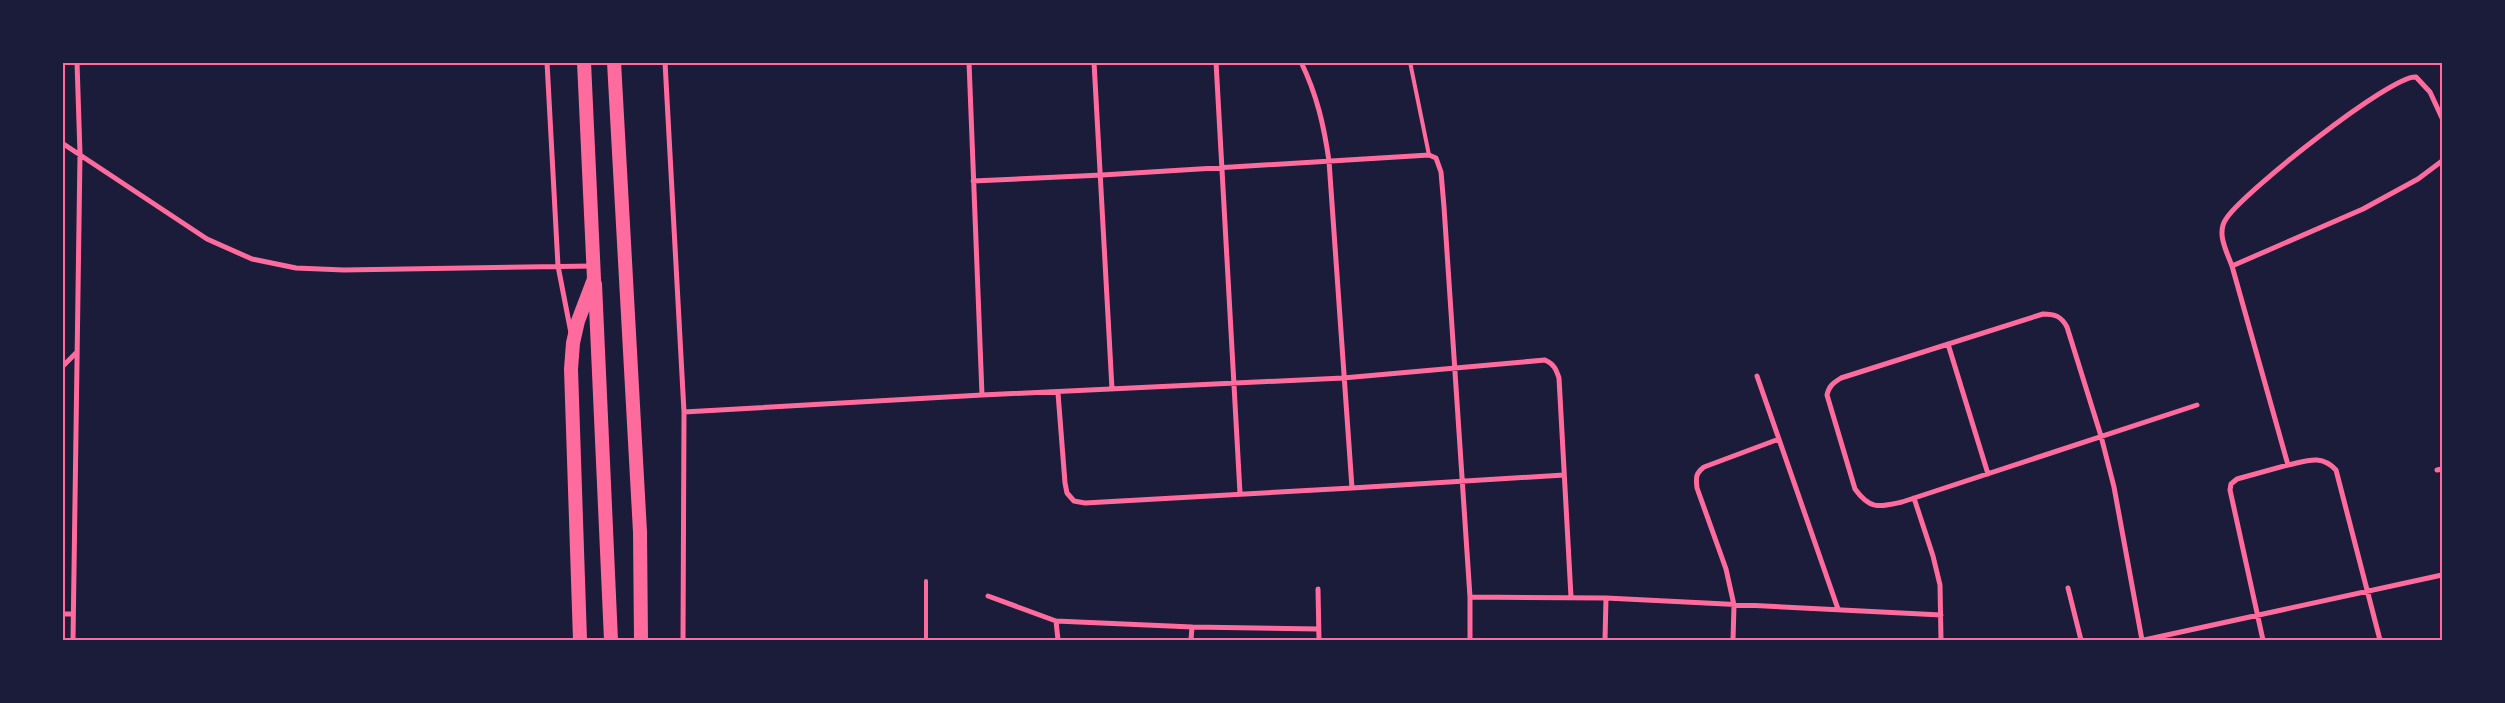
<svg xmlns="http://www.w3.org/2000/svg" width="2505" height="703" font-family="'Roboto Serif',serif">
<style>
.lines{fill:none;stroke-linecap:round;stroke-linejoin:round}
.service{stroke:#ff6b9d;stroke-width:4}
.minor{stroke:#ff6b9d;stroke-width:5}
.trunk{stroke:#ff6b9d;stroke-width:14}
.neatline{fill:none;stroke:#ff6b9d;stroke-width:2}
</style>
<rect width="100%" height="100%" fill="#1b1b3a"/>
<g class="lines">
<path class="service" d="M1410,62L1429,155
M926,640V581"/>
<path class="minor" d="M547,62L558,266L571,333
M665,62L684,412L683,640
M969,62L982,395
M1094,62L1112,389
M1216,62L1240,493
M62,143L207,239L252,259L296,268L344,270L593,266
M973,181L1102,175L1429,155L1436,158L1441,172L1444,207L1470,597
M2232,266C2227,252 2216,233 2226,219C2241,194 2392,74 2416,77L2430,92L2442,118
M1948,344L1988,474
M62,367L76,353
M1757,376L1838,609
M1058,393L1065,483L1067,493L1074,501L1085,503L1352,488L1329,161C1324,126 1317,95 1301,62
M684,412L982,395L1343,378L1545,360C1554,364 1556,369 1559,378L1571,597
M2437,470L2442,469
M1352,488L1564,475
M1914,498L1933,556L1940,585L1941,640
M2068,588L2081,640
M1318,589L1319,640
M988,596L1056,621L1192,627L1318,629
M62,614H73
M1056,621L1058,640
M73,640L80,154L77,62
M1191,640L1192,627
M1470,640V597L1606,598L1941,615
M1605,640L1606,598
M1733,640L1734,605L1726,569L1697,488C1696,478 1695,474 1704,467L1779,439
M2142,640L2114,487L2101,436L2067,327C2061,316 2055,314 2043,314L1841,378C1833,383 1829,386 1827,395L1855,489C1870,510 1879,507 1902,502L2197,405
M2144,640L2442,575
M2263,640L2230,490L2231,484L2237,479L2288,465
M2380,640L2336,470C2321,454 2307,461 2288,465L2232,266L2363,209L2418,179L2442,161"/>
<path class="trunk" d="M614,62L640,532L641,640
M595,284L611,640
M580,640L571,369L573,343L578,321L594,279L584,62"/>
</g>
<rect width="2505" height="703" fill="none" stroke="#1b1b3a" stroke-width="128"/>
<rect x="64" y="64" width="2377" height="575" class="neatline"/>
</svg>
